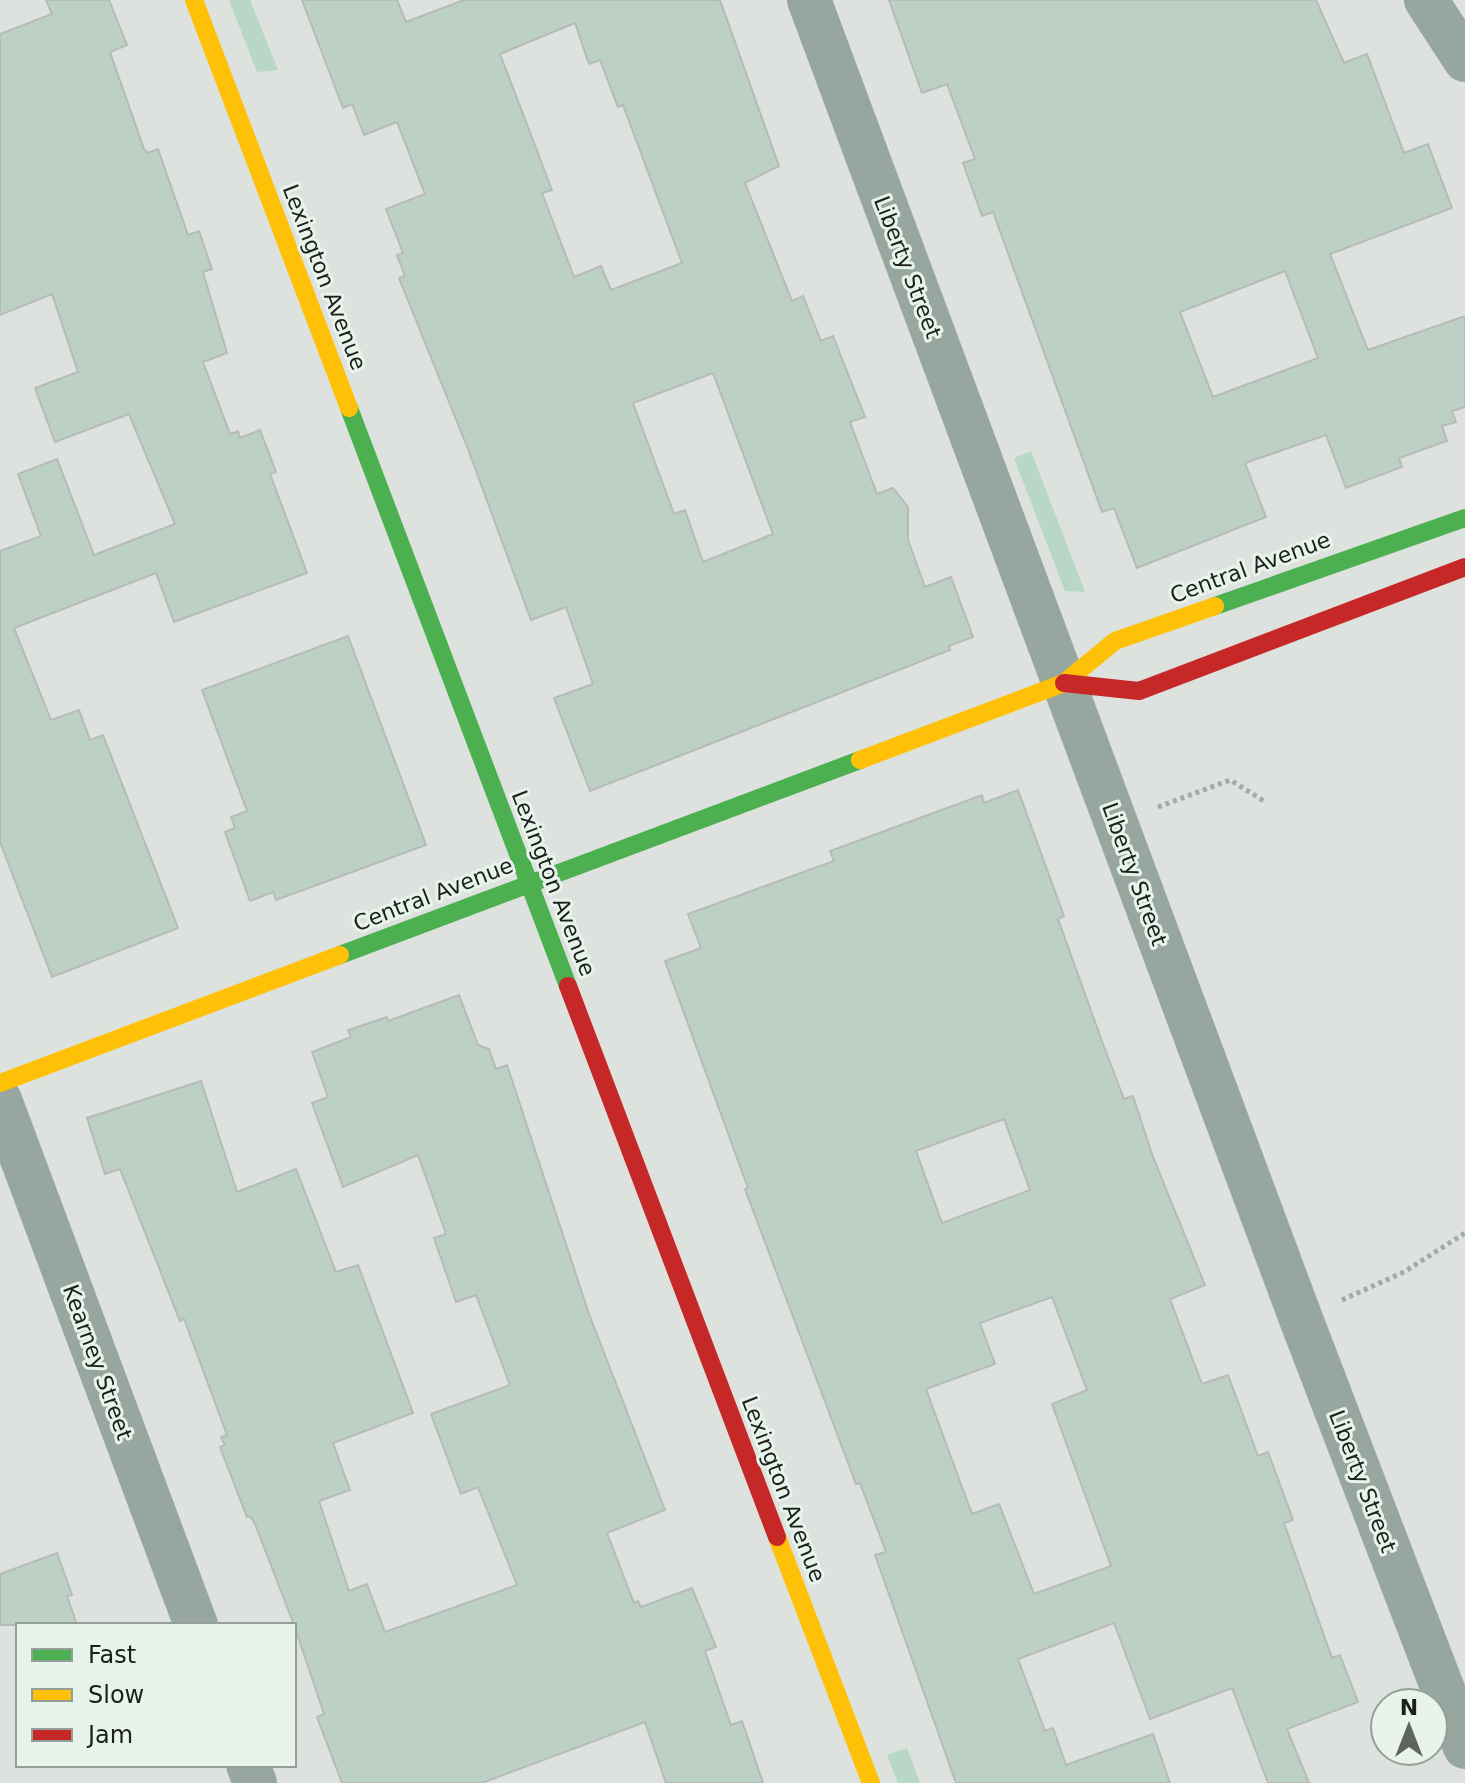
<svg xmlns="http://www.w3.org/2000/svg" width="1465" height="1783" font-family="'DejaVu Sans',sans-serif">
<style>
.green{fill:#b8d7c6}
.building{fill:#bdd0c6;stroke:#b7bbb8;stroke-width:2;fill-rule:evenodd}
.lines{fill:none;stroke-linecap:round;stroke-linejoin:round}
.path{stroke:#a0aba4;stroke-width:5;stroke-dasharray:4 4;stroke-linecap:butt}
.street{stroke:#97a69e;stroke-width:44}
.fast{stroke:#4caf50;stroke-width:18}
.slow{stroke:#ffc107;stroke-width:18}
.jam{stroke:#c62828;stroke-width:18}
.labels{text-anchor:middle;stroke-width:6;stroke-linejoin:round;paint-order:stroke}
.street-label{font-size:22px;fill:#1b201d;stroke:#e7f3eb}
</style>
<rect width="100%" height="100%" fill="#dde2df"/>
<path class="green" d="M229,0H250L278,70L257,72Z
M1031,451L1085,592L1065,591L1014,458Z
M907,1748L920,1783H898L887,1755Z"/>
<path class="building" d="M46,0H109L127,45L110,52L144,149L148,153L158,149L188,235L199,231L212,269L203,272L227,353L203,362L230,434L238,431L240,438L260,430L276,472L270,474L307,573L174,622L156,573L14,628L51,720L79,710L90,740L103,735L178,928L52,977L0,842V551L41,536L18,474L57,459L94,555L175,524L129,414L55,442L35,388L78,372L52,294L0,315V34L52,14Z
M302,0H397L406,22L464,0H720L779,166L745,183L792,301L803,296L821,341L833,336L865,417L850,422L877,494L893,488L908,507V540L925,587L951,577L973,637L949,646L950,650L590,791L554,698L593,684L566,607L531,620L468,449L399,278L405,276L397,255L403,253L386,209L425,194L397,122L364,135L352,104L343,108ZM575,23L589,64L600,60L618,107L623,105L682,263L611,290L601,266L574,277L542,193L552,190L500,54ZM713,373L773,534L703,562L685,510L674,514L633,403Z
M889,0H1316L1344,63L1367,54L1404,153L1428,144L1452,208L1330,254L1368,350L1465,316V407L1452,411L1456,422L1442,426L1447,441L1399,458L1402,467L1346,488L1326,435L1245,463L1266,517L1137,568L1114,508L1102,512L993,212L982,216L963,163L975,159L947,84L922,93ZM1285,271L1318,358L1213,397L1180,312Z
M348,636L426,845L276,900L273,892L250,901L225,832L235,828L231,817L247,811L202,690Z
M1018,790L1064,916L1058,919L1103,1044L1124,1099L1133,1096L1153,1157L1205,1285L1170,1299L1202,1384L1228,1375L1258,1456L1268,1452L1293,1520L1284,1523L1332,1658L1340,1655L1358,1702L1287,1729L1309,1783H1268L1232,1688L1150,1719L1114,1623L1018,1659L1045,1731L1053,1728L1066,1765L1153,1734L1170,1783H956L875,1555L886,1552L860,1483L856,1484L745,1189L748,1188L665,961L701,948L688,914L834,861L830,851L982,795L984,803ZM1004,1119L1030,1190L942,1223L916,1151ZM1052,1297L1087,1390L1052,1404L1111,1566L1034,1594L999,1504L972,1514L926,1389L995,1364L980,1323Z
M459,995L478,1045L489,1049L496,1069L507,1065L589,1314L665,1510L607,1533L634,1603L638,1601L641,1607L692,1588L716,1647L705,1651L731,1725L742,1721L763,1783H666L645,1722L482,1783H342L317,1717L324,1714L294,1625L255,1524L250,1516L247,1517L220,1447L225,1445L221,1437L227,1435L184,1319L180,1321L120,1169L105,1174L87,1118L201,1081L237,1192L296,1169L336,1272L358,1265L413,1413L333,1443L350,1490L319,1501L349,1591L367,1584L385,1632L517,1585L478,1487L461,1494L431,1414L510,1385L476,1295L456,1302L434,1238L446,1234L418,1155L343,1187L312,1103L328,1097L312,1052L351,1037L348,1030L387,1017L388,1021Z
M57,1553L72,1595L67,1596L77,1625H0V1574Z"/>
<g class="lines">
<path class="path" d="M1158,807L1230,780L1264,801
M1342,1300L1404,1272L1465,1233"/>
<path class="street" d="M809,0L1301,1319L1465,1747
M1426,0L1465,60
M0,1100L196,1625
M248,1765L255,1783"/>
<path class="fast" d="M349,408L568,986
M1215,606L1465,518
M340,955L860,760"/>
<path class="slow" d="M194,0L349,408
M860,760L1064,683L1115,641L1215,606
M0,1083L340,955
M777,1537L871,1783"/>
<path class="jam" d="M1064,683L1139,691L1465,567
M568,986L777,1537"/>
</g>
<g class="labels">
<g class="street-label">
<text transform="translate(908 267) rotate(69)" y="8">Liberty Street</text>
<text transform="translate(325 277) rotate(69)" y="8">Lexington Avenue</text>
<text transform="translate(1250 567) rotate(-20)" y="8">Central Avenue</text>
<text transform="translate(1135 874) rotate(70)" y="8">Liberty Street</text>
<text transform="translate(554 883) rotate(69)" y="8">Lexington Avenue</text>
<text transform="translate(433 894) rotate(-21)" y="8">Central Avenue</text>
<text transform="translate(98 1362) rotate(70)" y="8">Kearney Street</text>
<text transform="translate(1363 1481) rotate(69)" y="8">Liberty Street</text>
<text transform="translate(784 1489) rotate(69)" y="8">Lexington Avenue</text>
</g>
</g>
<rect x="16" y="1623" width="280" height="144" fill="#e7f3eb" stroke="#959f99" stroke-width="2"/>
<rect x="32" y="1649" width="40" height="12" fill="#4caf50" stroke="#959f99" stroke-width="2"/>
<text x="88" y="1663" font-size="24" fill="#1b201d">Fast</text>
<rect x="32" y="1689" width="40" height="12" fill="#ffc107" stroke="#959f99" stroke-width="2"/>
<text x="88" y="1703" font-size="24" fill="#1b201d">Slow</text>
<rect x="32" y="1729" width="40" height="12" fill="#c62828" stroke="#959f99" stroke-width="2"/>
<text x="88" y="1743" font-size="24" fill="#1b201d">Jam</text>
<g transform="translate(1409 1727)"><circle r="38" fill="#e7f3eb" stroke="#959f99" stroke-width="2"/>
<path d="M0-6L14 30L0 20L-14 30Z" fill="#5f6461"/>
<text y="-12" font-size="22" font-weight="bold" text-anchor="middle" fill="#1b201d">N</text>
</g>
</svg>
